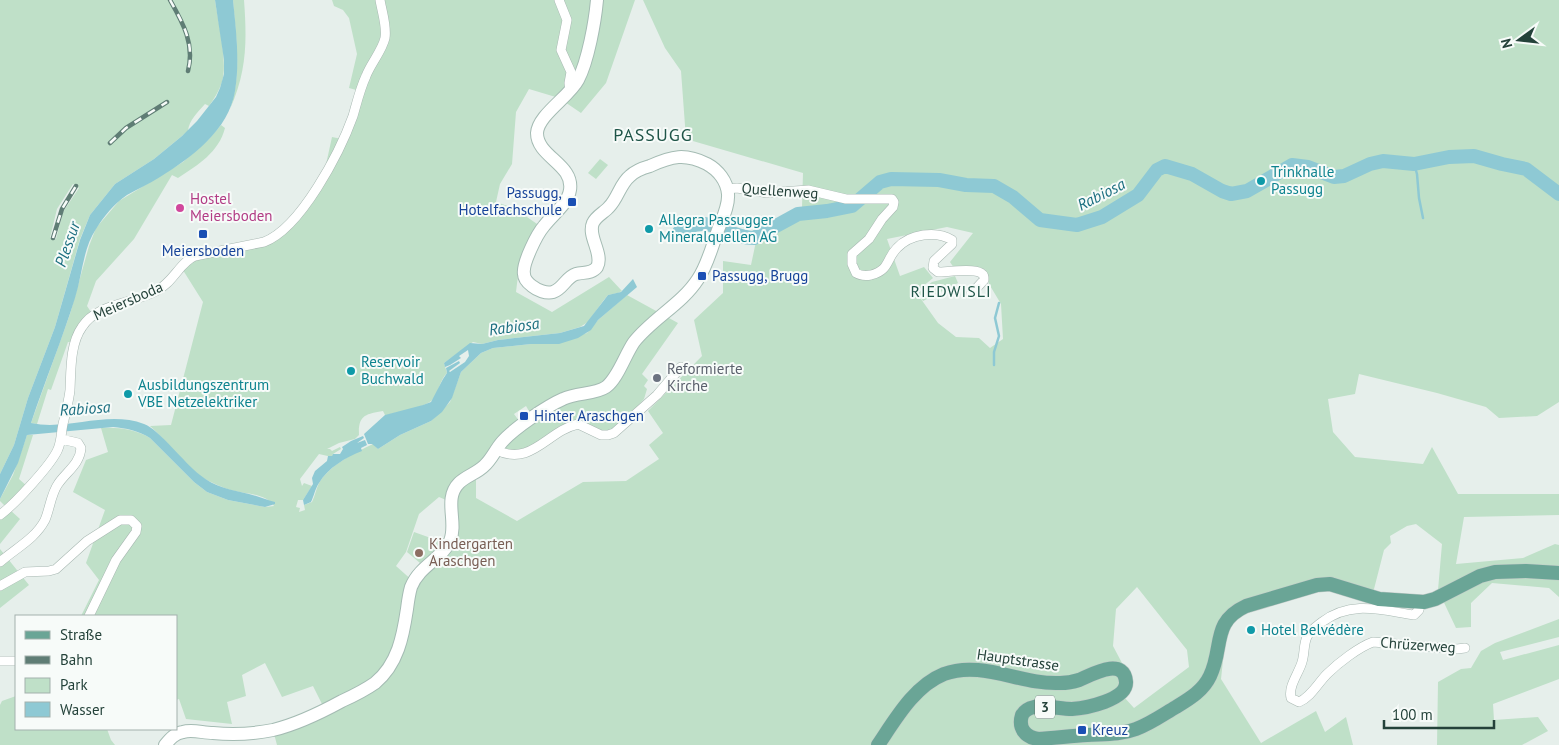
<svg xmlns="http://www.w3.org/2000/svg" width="1559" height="745" font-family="'PT Sans',sans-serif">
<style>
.green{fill:#bfe0c8;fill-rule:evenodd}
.water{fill:#8ec9d4}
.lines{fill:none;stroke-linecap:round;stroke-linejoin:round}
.stream{stroke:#8ec9d4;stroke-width:2.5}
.river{stroke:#8ec9d4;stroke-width:14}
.street-casing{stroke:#a8b8b2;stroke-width:10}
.secondary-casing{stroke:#a4bbb3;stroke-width:14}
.primary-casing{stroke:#c2cac8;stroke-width:15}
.street{stroke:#fff;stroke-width:9}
.secondary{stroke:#fff;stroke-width:12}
.primary{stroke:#6aa596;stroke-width:14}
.rail-casing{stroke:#5f7d75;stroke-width:4.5}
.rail{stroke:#f7fbf9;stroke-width:2.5;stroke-dasharray:8;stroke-linecap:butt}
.culture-dot{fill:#0f9aa8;stroke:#f7fbf9;stroke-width:2}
.transit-dot{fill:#1a4fb4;stroke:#f7fbf9;stroke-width:2}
.hotel-dot{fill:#d1479c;stroke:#f7fbf9;stroke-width:2}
.worship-dot{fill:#6b7280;stroke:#f7fbf9;stroke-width:2}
.education-dot{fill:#8d6e63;stroke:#f7fbf9;stroke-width:2}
.labels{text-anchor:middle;stroke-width:4;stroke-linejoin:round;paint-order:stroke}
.shield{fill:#f7fbf9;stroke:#637a73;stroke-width:1}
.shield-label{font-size:14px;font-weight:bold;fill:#24423a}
.culture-label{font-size:15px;fill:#0d838f;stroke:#f7fbf9;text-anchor:start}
.street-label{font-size:15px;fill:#24423a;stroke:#f7fbf9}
.transit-label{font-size:15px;fill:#164399;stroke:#f7fbf9;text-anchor:start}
.hotel-label{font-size:15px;fill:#b23c85;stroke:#f7fbf9;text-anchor:start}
.worship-label{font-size:15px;fill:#5b616d;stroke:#f7fbf9;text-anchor:start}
.education-label{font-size:15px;fill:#785e54;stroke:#f7fbf9;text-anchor:start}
.water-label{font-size:16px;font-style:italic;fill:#1c6f80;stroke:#f7fbf9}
.neighbourhood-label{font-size:16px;letter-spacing:1px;fill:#1f5548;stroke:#f7fbf9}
.quarter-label{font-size:18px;letter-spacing:1px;fill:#1f5548;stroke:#f7fbf9}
</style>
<rect width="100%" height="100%" fill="#e6efeb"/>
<path class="green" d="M0,0H215C218,22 228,62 222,82C219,91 214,99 209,106L205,104C198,112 189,120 188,131L154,159L115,184L90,215L80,239L55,327L28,398L14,445L0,474ZM73,184L79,188L63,212L56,239L50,238L57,209Z
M233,0H244C247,41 247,71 230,109C242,74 236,37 233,0Z
M332,0H635L606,83L581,113L559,98L529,89L516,112L512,164L500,184L496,202L514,208L540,226L519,267L516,292L552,312L609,277L622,291L618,293L608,295L603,301L588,322L580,327L560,333L498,340L482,344L473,342L444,363L447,373C440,380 439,390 434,398C427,408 399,411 388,415H385L383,411C366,414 358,415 359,435L355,439L339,443L327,449H330L332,451L340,447L341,449L333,454L332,457L319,454L300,479L302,486L304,483L312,486L303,500H298L296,507L300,508L299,512L305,510L304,505L312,502C315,496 316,489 319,483C330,465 354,453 373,444L378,449L400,435L431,421L450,402L461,372L481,353L493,348L531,344H552L587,333L598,320L627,295L678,323L642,374L648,380L644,386L647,389L644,399L637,407L610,434L581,424L528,451L496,450L476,473V498L517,521L583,482L626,481L659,459L649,445L663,433L648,411L702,356L694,320L723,293V261L751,265L758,232L802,207L803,173L686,139L681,71L665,48L643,0H1559V402L1537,416L1499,418L1486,407L1437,393L1359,374L1355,394L1328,399L1333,432L1355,457L1423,464L1432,447L1458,494H1559V515L1464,517L1456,564L1523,558L1555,544L1559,545V597L1549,588L1492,583L1471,603V627L1456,628L1438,590L1442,544L1416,524L1407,526L1390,536L1391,543L1384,550L1374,589L1369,601L1326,587L1245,607L1227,624L1221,679L1261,743L1316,711L1325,732L1346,717L1353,745H277L273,730L325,710L313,686L282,697L265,663L242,675L246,696L227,702L232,724L186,719L179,699L176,700V616H81L99,580L86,563L105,510L73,492L86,460L108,452L101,428C118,427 135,429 150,438L194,482L207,492L228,500L265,507L274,506C267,494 247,494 235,491C228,490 220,486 213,483C187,472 171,444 150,426L171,425L203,302L181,267L186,262L275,237L323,178L332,137L342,139L360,91L349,88L357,54L349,18L343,10L334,6ZM947,227L973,233L950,262L954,268L985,269L989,284L1001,304L1003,339L990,348L979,338L956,337L938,323L916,292L933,278L924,267L900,276L887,239ZM526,406L533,418L522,425L514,414ZM439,497L451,502L443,551L414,582L396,566L406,552L419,514ZM1137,587L1187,650L1189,667L1134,708L1124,697L1131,680L1113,646L1116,609Z
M221,125L225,128C219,152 198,165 178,178L172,175L134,239L96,281L87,306L93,315L75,343L68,342L51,390L48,389L37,424L31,423L70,314L89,246L96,228L119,201L183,162L209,139Z
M600,159L608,165L596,179L588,173Z
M955,276L958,283L923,301L918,293L932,282Z
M27,435H33L19,479L28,487L9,509L20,519L0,544V515L8,509L0,501V499L13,475Z
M414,532L442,542L438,548L420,563L407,552Z
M0,549L29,585L0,608Z
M1559,619V637L1500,652L1503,660L1559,645V679L1493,704L1494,720L1538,717L1548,731L1522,745H1437L1438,682L1461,669L1471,668L1481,651L1495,643Z
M16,696V729H107L111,740L115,745H0V705L2,701Z"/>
<path class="water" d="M215,0H233C236,30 240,61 235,91C229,130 191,158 160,177C149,184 137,189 127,195C114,204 104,216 96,229C83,248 82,276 75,298C62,340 45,381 31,423C68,431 107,410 144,424C159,429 184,463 200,475C214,487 232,490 249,494C258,496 266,500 275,502V504L265,507L228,500L207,492L194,482L150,438C139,431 126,428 113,427L27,435L18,463L0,499V474L14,445L28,398L55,327L80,240L90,215L115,184L154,159L182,136L197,121L216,97L220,88L224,74V60Z
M633,279L637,287L598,320L591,330L578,338L559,344H531L493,348L481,353L461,372L452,398L442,412L431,421L400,435L378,449L372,444H368L364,434L385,415L423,405L431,402L443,379L447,373L446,368L459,361L460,363L449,371L450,372L465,362L469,356L468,350L459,356L461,358L450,365L445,367L444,363L470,343L482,344L498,340L560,333L584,326L608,295L621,292Z
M363,436L364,438L357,443L365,440L367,445L361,448L362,451C346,457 328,468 319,483C315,489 314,496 311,502L304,505L303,500L313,484L312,478L315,471L327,461L328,456H332L333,454H340L343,449L342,447L351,441Z"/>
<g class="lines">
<path class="stream" d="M1414,164L1417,174L1419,198L1423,218
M994,365V352L999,336L995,318L999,303"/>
<path class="river" d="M679,232C710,211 726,238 754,238L798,214L827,211L852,206L880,182L891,179L939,180L966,185L994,186L1013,197L1040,220L1077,225L1102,217L1138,195L1157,170L1165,166L1192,174L1222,191L1231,194L1247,191L1292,165L1308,167L1334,177L1344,176L1370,164L1383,161L1414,164L1449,157L1474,156L1502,164L1526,169L1559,194"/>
<g class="street-casing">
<path id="street" d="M559,0L567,20L561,50L571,72L569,83L570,92
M727,189L737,188L767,193L808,190L846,199H892L894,202L893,207L882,219L869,239L852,254V264L856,273C861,276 865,276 871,275C890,270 886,259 897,248C910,234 936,230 952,240V244L934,261L933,268L938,272C947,272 973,268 981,273C984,275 984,276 984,280L971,294
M496,450C532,467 547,431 578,424L601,435H608L614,433L657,395L681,367
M0,515C14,505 52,464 58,449C62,440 61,429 64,420C66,410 69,400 70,390C71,370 70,344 82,327C97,303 133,304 156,291C173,283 179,263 195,256L264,242C301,228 340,152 353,116C357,102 360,89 366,76C371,63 382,51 385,38C387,26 382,12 380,0
M0,562C16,548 35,539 45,520C50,508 51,494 58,484C66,472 80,464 81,448L78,443L61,439
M0,586L25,572L49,571L56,569L87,541L120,520H131L137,526L136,532L116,560L89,616
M1420,602L1419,610L1414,615C1381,610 1351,600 1322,622C1317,626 1311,630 1308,635C1303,643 1305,653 1302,662C1299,673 1288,686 1291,698L1299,702C1311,697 1318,683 1327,674C1338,663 1359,647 1373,642L1457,649L1465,648
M0,661H16"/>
</g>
<g class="secondary-casing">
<path id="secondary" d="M165,745C170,739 175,733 183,732C192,729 203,733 213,733C233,735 253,734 273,730C298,724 320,713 342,701C353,696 365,690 375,683C398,664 403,636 407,609C408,601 409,594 411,587C420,565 442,559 450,541C458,522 443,499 459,483C466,476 477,473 484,466C492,459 495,450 502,442C513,429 547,406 563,399C577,392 594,395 606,387C618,378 625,355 634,342C653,318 682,304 698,279C708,264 712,246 718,230C722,219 729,206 728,194C727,181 718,170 707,164C685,153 672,156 650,166C643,168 635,171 630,176C620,184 618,198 609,207C605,212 596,216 593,223C587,236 604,254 597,267C592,274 583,272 576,274C566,277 563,289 553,292C546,294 537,290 532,286C528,283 524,279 524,274C522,264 537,234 544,226C552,215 568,204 570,190C574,164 537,157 537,133C538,115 569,97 578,80C588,61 595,22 597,0"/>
</g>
<g class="primary-casing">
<path id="primary" d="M878,745C895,720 914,686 944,674C982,660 1021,685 1060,683C1066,683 1073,682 1079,680C1091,675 1124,656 1126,682C1127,700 1086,708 1072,709C1060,709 1047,705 1034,707C1029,708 1025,710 1022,715C1018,728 1025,737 1038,739C1054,738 1071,736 1087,735C1104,734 1120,735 1136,729C1150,724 1164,714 1176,707C1189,699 1203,691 1210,676C1224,647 1211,622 1246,606L1317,585L1330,584L1379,599L1424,602L1435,599L1480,576L1495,572L1526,571L1559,573"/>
</g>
<use href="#street" class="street"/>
<use href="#secondary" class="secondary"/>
<use href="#primary" class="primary"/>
<g class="rail-casing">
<path id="rail" d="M170,0C183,23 195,44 188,71
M110,143L126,128L167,102
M53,238L62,209L76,186"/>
</g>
<use href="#rail" class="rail"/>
</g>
<g class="culture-dot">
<circle cx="1261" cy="181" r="5"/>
<circle cx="649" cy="229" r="5"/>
<circle cx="351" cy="371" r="5"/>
<circle cx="128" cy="394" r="5"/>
<circle cx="1251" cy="630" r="5"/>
</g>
<g class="transit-dot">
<rect x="567" y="197" width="10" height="10" rx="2.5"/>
<rect x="198" y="229" width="10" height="10" rx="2.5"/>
<rect x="697" y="271" width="10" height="10" rx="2.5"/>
<rect x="519" y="411" width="10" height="10" rx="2.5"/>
<rect x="1077" y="725" width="10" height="10" rx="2.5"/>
</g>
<circle class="hotel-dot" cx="180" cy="208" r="5"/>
<circle class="worship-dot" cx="657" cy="378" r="5"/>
<circle class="education-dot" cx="419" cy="553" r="5"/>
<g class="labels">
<rect class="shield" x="1035" y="695.5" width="20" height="23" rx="4"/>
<g class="shield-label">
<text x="1045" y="712">3</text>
</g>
<g class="culture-label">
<text x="1271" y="177">Trinkhalle<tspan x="1271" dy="17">Passugg</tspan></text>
<text x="659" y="225">Allegra Passugger<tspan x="659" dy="17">Mineralquellen AG</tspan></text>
<text x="361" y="367">Reservoir<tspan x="361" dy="17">Buchwald</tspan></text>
<text x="138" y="390">Ausbildungszentrum<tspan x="138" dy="17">VBE Netzelektriker</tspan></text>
<text x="1261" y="635">Hotel Belvédère</text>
</g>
<g class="street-label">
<text transform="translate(780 191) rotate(4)" y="5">Quellenweg</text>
<text transform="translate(128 301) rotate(-24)" y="5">Meiersboda</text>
<text transform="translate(1418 645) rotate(4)" y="5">Chrüzerweg</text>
<text transform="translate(1018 660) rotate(8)" y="5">Hauptstrasse</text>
</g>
<g class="transit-label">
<text x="562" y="198" text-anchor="end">Passugg,<tspan x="562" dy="17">Hotelfachschule</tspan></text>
<text x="203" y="256" text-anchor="middle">Meiersboden</text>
<text x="712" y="281">Passugg, Brugg</text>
<text x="534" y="421">Hinter Araschgen</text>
<text x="1092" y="735">Kreuz</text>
</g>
<g class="hotel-label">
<text x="190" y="204">Hostel<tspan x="190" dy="17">Meiersboden</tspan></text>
</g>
<g class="worship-label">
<text x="667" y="374">Reformierte<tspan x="667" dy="17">Kirche</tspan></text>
</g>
<g class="education-label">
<text x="429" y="549">Kindergarten<tspan x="429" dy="17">Araschgen</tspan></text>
</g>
<g class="water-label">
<text transform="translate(1101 194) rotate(-27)" y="6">Rabiosa</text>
<text transform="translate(67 244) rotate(-71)" y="6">Plessur</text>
<text transform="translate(514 326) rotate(-8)" y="6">Rabiosa</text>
<text transform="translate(85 408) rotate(-4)" y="6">Rabiosa</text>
</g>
<g class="neighbourhood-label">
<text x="951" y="297">RIEDWISLI</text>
</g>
<g class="quarter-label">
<text x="653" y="141">PASSUGG</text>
</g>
</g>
<rect x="15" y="615" width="162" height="115" fill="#f7fbf9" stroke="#a3b1ad"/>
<rect x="25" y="631" width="25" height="8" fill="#6aa596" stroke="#a3b1ad"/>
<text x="60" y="640" font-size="15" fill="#24423a">Straße</text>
<rect x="25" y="656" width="25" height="8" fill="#5f7d75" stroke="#a3b1ad"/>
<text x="60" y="665" font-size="15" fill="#24423a">Bahn</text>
<rect x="25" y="678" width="25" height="15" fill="#bfe0c8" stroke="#a3b1ad"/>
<text x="60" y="690" font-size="15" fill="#24423a">Park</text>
<rect x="25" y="702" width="25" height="15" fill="#8ec9d4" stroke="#a3b1ad"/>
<text x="60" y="715" font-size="15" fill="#24423a">Wasser</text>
<g transform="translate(1519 40) rotate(255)" stroke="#f7fbf9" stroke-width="4" paint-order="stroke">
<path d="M0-4L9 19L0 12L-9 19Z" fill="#24423a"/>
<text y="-8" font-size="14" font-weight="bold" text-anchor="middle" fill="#24423a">N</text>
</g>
<path d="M1384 720v8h110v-8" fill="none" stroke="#24423a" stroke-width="2.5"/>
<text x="1392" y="720" font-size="15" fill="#24423a" stroke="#f7fbf9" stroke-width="4" paint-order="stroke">100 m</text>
</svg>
